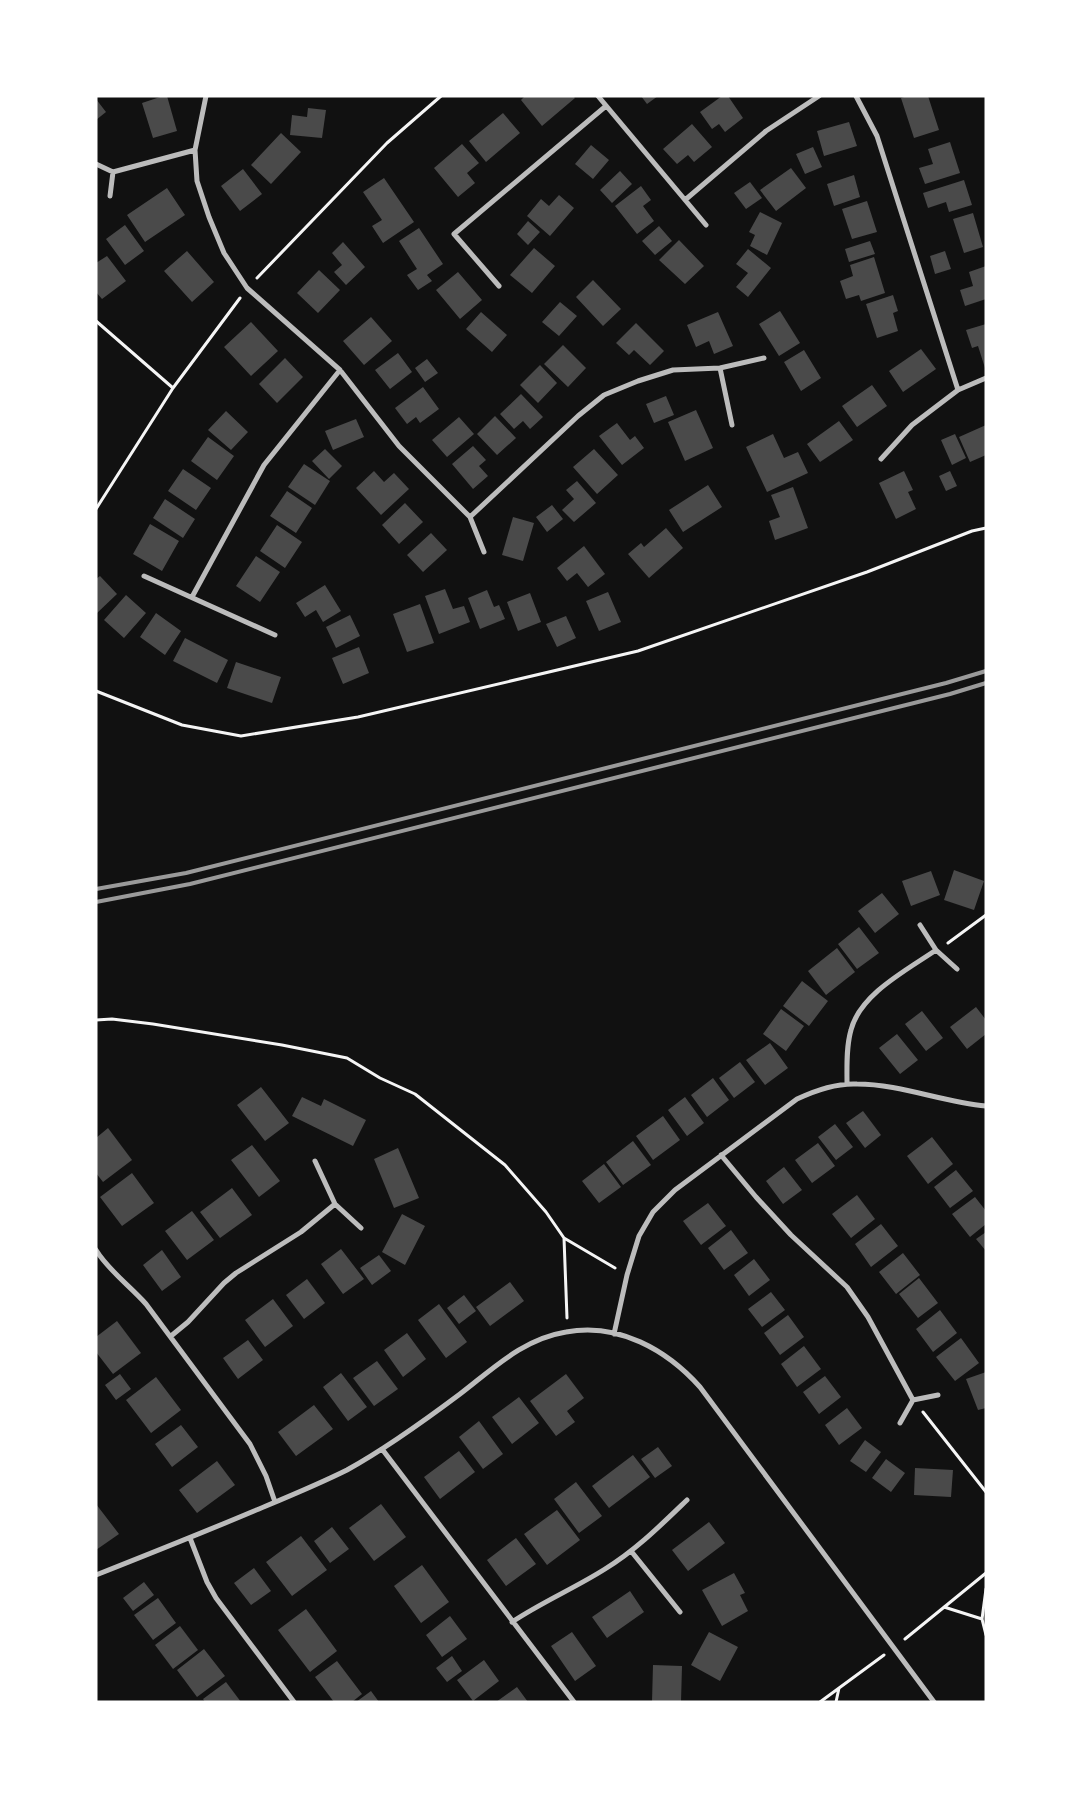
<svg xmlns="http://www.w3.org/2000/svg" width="1082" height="1798" font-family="Signika,sans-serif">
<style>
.building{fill:#4a4a4a}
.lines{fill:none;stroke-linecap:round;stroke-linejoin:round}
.path{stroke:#f5f5f5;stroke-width:3}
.minor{stroke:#bcbcbc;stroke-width:5}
.rail{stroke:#9a9a9a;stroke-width:4}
</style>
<rect width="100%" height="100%" fill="#111"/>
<path class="building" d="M163,96H167L177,131L153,138L142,103Z
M525,96H573L575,98L542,126L521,100Z
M641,96H658L647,104Z
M722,96H728L743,118L725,132L719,124L712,129L700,112Z
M907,96H928L939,130L914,138L901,98Z
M96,99L106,112L96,120Z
M308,108L326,110L322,138L290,135L292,115L307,117Z
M503,113L520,133L486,162L469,141Z
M849,122L857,146L824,156L817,131Z
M692,124L712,147L694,162L688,155L677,164L663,149Z
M281,133L301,152L271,184L251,165Z
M950,142L960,173L925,184L919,168L933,164L928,149Z
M462,144L479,163L467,173L475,183L458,197L434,168Z
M591,145L609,160L593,179L575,164Z
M813,147L822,167L805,174L796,154Z
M791,168L806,188L776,211L760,190Z
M243,169L262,194L240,211L221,186Z
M620,171L632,184L612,203L600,190Z
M854,175L860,197L834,206L827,184Z
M384,178L414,222L383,243L372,226L382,220L363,192Z
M964,180L972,205L949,212L946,202L928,208L923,193Z
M750,182L762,198L746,209L734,193Z
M641,186L651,200L643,206L654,221L637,234L615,206Z
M167,188L185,215L145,242L127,215Z
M559,195L574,208L550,236L527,216L541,199L549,206Z
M867,201L877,232L852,239L842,209Z
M760,212L782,223L767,255L750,246L755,235L749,232Z
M973,213L983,247L964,253L953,219Z
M528,221L540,232L528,245L517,234Z
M125,225L144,251L125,265L106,239Z
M659,226L672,241L655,255L642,241Z
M419,228L443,264L427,275L432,281L418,290L407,275L417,269L399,241Z
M679,240L704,266L685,284L659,260Z
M870,241L875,254L849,262L845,249Z
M343,242L365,267L346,285L334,272L342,265L332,253Z
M534,248L555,266L532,293L510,275Z
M748,249L771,268L748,297L736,287L748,273L736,264Z
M187,251L214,282L192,302L164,271Z
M945,251L951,269L935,274L930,256Z
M107,256L126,281L102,299L96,292V263Z
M874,257L885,293L861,301L859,295L846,299L840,281L853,276L850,265Z
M986,266V299L965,306L960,290L973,286L969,272Z
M319,270L340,290L318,313L297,293Z
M458,272L482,300L460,319L436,290Z
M593,280L621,309L603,326L576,297Z
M893,295L898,311L893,313L898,331L877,338L866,304Z
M560,302L577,316L559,336L542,322Z
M780,311L800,343L779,356L759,324Z
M481,312L507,335L492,352L466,329Z
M718,312L733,346L714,354L709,341L696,347L687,325Z
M371,317L392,341L364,365L343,341Z
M251,322L278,351L251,376L224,347Z
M636,323L664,351L650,365L634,350L629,355L616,343Z
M986,324V368H985L978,346L972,348L966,330Z
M563,345L586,368L568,387L544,364Z
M921,349L936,369L903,392L889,371Z
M804,350L821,378L801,391L784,362Z
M398,353L412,372L390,389L375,370Z
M285,358L303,377L277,403L259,384Z
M427,359L438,373L425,382L415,368Z
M540,365L557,383L538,403L520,385Z
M872,385L887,406L857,427L842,406Z
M423,387L439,409L420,423L416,417L407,424L395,408Z
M521,394L543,417L530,429L523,421L514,429L500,414Z
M666,396L674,415L654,423L646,404Z
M696,410L713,448L685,461L668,422Z
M226,411L248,432L231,450L208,430Z
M495,416L516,438L497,455L477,434Z
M459,417L474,434L447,457L432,440Z
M356,419L364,437L333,450L325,431Z
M839,421L853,440L820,462L807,444Z
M617,423L630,440L635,436L644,448L622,465L599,436Z
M986,425V455L970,462L959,437Z
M773,434L784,458L798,452L808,473L767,492L746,447Z
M955,434L966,458L952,465L941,440Z
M208,437L234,456L217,480L191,461Z
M473,446L486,460L479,466L488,476L473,489L452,464Z
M325,449L342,466L329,479L312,461Z
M594,449L618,475L597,494L573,467Z
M304,464L330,481L315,505L288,487Z
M183,469L211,488L196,510L168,491Z
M374,471L384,482L394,473L409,489L381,515L356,488Z
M904,471L913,490L908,492L916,509L896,519L879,483Z
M950,471L957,486L946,491L939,476Z
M577,481L596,503L574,522L562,510L574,499L566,490Z
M708,485L722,507L683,532L669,510Z
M793,487L808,528L775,540L769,521L780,517L771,495Z
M287,491L312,508L296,533L270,516Z
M165,499L195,519L183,538L153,518Z
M405,503L423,522L399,544L382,525Z
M552,505L563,519L547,532L536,517Z
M513,517L534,523L523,561L502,555Z
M150,524L179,541L162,571L133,554Z
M277,525L302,542L285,568L260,551Z
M666,528L683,548L649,578L628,554L641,543L644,547Z
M431,533L447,550L423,572L407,555Z
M584,546L605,574L588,587L577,573L567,581L557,568Z
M256,556L280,572L260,602L236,586Z
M100,576L117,594L96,614V579Z
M325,585L341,611L323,622L316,610L305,617L296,603Z
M445,589L453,609L464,606L470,622L439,634L425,596Z
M487,590L494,607L499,605L505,619L480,629L468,598Z
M608,592L621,622L599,631L586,601Z
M530,593L541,622L518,631L507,602Z
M126,595L146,613L124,638L104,620Z
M420,604L434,643L407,652L393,614Z
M156,613L181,631L165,655L140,637Z
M350,615L360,636L336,648L326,627Z
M566,616L576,638L557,647L546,624Z
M185,638L228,660L217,683L173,661Z
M359,647L369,673L343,684L332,658Z
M236,662L281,677L272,703L227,688Z
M954,870L984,881L974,910L944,900Z
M931,871L940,895L911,906L902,881Z
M882,893L899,914L875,933L858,911Z
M859,927L879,953L857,969L838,944Z
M837,948L855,972L826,995L808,971Z
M802,981L828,1001L809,1026L783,1006Z
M976,1007L986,1020V1034L967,1049L950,1027Z
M781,1009L804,1026L786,1051L763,1034Z
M922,1011L943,1038L926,1051L905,1024Z
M897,1034L918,1060L900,1074L879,1048Z
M770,1043L788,1068L765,1085L746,1060Z
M740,1062L755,1082L734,1098L719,1078Z
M713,1078L729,1100L707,1117L691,1095Z
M261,1087L289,1123L265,1141L237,1105Z
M302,1097L321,1106L324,1099L366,1120L353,1146L292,1116Z
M685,1097L704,1123L687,1136L668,1110Z
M863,1111L881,1135L865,1148L846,1123Z
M663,1116L680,1140L653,1160L636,1136Z
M835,1124L853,1147L836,1160L818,1137Z
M108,1128L132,1160L103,1182L96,1173V1138Z
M932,1137L953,1164L928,1184L907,1156Z
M633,1141L651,1165L623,1185L606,1162Z
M818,1143L835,1166L812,1183L795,1160Z
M252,1145L280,1181L259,1197L231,1160Z
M398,1148L419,1198L394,1208L374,1159Z
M604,1164L621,1187L599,1203L582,1181Z
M784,1167L802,1190L783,1204L766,1181Z
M956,1170L973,1191L950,1208L934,1187Z
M132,1173L154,1203L122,1226L100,1197Z
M232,1188L252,1215L220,1238L200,1212Z
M857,1195L875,1219L851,1238L832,1214Z
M975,1197L986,1211V1224L970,1237L952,1214Z
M708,1203L726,1226L701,1245L683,1221Z
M192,1211L214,1240L187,1260L165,1231Z
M402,1214L425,1226L405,1265L382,1252Z
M881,1224L898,1246L871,1267L855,1244Z
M731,1230L748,1253L724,1270L708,1248Z
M986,1232V1251L976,1239Z
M341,1249L364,1279L343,1294L321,1264Z
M162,1250L181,1277L162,1291L143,1265Z
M903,1253L920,1275L896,1294L879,1272Z
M379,1255L391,1271L372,1285L360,1268Z
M754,1259L770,1280L749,1296L734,1275Z
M919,1278L938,1303L918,1318L899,1294Z
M307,1279L325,1303L304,1319L286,1295Z
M510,1282L524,1301L490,1326L476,1307Z
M771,1292L785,1310L762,1327L748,1309Z
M464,1295L476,1311L459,1324L447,1308Z
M273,1299L293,1326L265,1347L245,1320Z
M439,1304L467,1342L446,1358L418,1320Z
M940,1310L957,1333L933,1352L916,1329Z
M788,1315L804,1337L780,1355L764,1333Z
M117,1321L141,1353L113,1374L96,1352V1337Z
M407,1333L426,1359L403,1377L384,1350Z
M961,1338L979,1363L955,1381L936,1357Z
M248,1340L263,1360L238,1379L223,1358Z
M804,1346L821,1369L797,1387L781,1364Z
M377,1361L398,1389L374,1406L353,1378Z
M986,1372V1408L978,1410L966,1379Z
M341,1373L367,1407L348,1421L323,1387Z
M120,1374L131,1389L116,1400L105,1385Z
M566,1374L584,1398L567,1411L575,1422L556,1436L530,1401Z
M825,1376L841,1397L819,1414L803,1392Z
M156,1377L181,1410L151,1433L126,1400Z
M519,1397L539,1423L512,1444L492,1417Z
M314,1405L333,1429L296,1456L278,1432Z
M847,1408L862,1428L839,1445L825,1425Z
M479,1421L503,1454L483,1469L459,1437Z
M181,1425L198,1447L172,1467L155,1444Z
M865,1440L881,1452L866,1472L850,1461Z
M658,1447L672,1466L655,1478L641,1459Z
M459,1451L475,1472L440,1499L424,1477Z
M633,1455L650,1477L609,1508L592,1486Z
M886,1459L905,1473L891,1492L872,1478Z
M217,1461L235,1485L197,1513L179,1490Z
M915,1468L953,1470L951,1497L914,1495Z
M576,1482L602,1516L579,1533L554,1499Z
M96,1504L119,1534L96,1550Z
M381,1504L406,1537L374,1561L349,1528Z
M557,1510L580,1540L547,1565L524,1534Z
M709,1522L725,1543L688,1571L672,1550Z
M332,1527L349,1549L330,1563L314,1541Z
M301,1536L327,1570L292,1596L266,1562Z
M516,1538L536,1564L506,1586L487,1560Z
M422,1565L449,1602L421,1623L394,1586Z
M254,1568L271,1591L251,1605L234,1583Z
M734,1573L745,1593L740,1595L748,1611L722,1626L702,1590Z
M144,1582L154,1595L133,1611L123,1598Z
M630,1591L644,1612L607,1638L592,1617Z
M158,1598L176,1623L153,1640L134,1615Z
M306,1609L337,1651L310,1672L278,1630Z
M450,1616L467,1639L442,1657L426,1635Z
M180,1626L198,1650L173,1669L155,1645Z
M572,1632L596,1666L575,1681L551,1646Z
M709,1632L738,1647L720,1681L691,1665Z
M204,1649L225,1676L197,1697L177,1670Z
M452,1656L462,1671L447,1682L436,1668Z
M484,1660L499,1681L473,1701L457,1680Z
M337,1661L362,1694L352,1702H334L315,1677Z
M653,1665L682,1666L681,1702H652Z
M226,1682L241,1702H205L203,1699Z
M517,1687L528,1702H496Z
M371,1691L379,1702H356Z"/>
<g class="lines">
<path class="path" d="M257,278L387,143L441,96
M96,321L173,388
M96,509L173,388L240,298
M96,691L182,725L241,736L358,717L638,651L867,572L972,531L986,528
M948,943L986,915
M96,1020L112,1019L153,1024L282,1045L347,1058L380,1078L415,1094L505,1165L546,1212L564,1238
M567,1318L564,1238L615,1268
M923,1412L986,1492
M986,1589L982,1619L986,1635
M944,1607L982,1619
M905,1639L986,1573
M820,1702L884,1655
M836,1702L839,1688"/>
<path class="minor" d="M206,96L195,150L197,181L209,217L224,253L247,288L340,370L399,446L470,517L484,552
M598,96L706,225
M856,96L877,136L958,390
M96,164L113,172L110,196
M113,172L195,150
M685,200L766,131L819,96
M499,286L454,234L606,106
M720,368L732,425
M881,459L912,425L958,390L986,378
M470,517L578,416L604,395L638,381L673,370L720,368L764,358
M144,576L275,635
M192,597L264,465L340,370
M920,925L936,950L957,969
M847,1084C847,1067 846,1047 851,1030C860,994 907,970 936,950
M721,1155L756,1197L791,1235L847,1287L868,1317L913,1400
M315,1161L335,1204L361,1228
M96,1250C108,1270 130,1286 146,1304L250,1444L266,1476L275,1502
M614,1334L627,1275L639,1236L653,1212L675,1190L797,1099C816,1090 836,1083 857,1084C900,1084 942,1102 986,1106
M171,1336L188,1322L224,1283L236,1273L301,1232L335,1204
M900,1423L913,1400L938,1395
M382,1449L574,1702
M190,1538L207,1582L216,1598L294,1702
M631,1551L680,1612
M96,1575C149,1554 202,1533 254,1511C285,1498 317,1485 347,1470C387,1448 424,1421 460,1394C494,1368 523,1339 566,1332C618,1322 667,1350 700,1387L934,1702
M512,1622C542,1602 575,1588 605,1569C636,1550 661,1525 687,1500"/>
<path class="rail" d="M96,889L186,873L946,683L986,671
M96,902L190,884L950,694L986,683"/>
</g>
<rect width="1082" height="1798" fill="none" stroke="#ffffff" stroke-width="195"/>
</svg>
